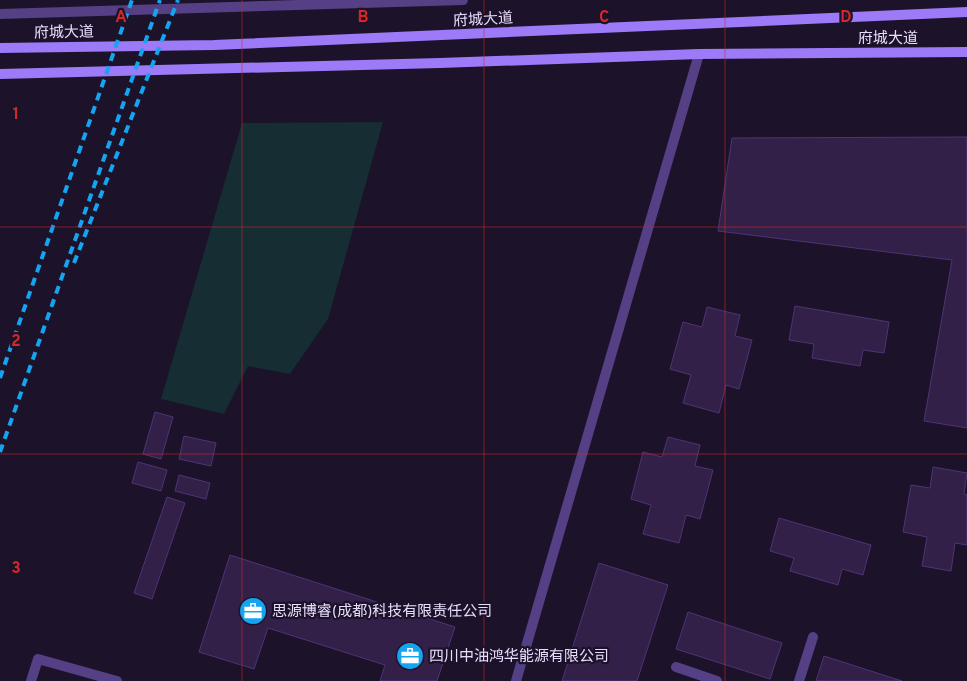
<svg xmlns="http://www.w3.org/2000/svg" width="967" height="681" font-family="Overpass,'Noto Sans SC',sans-serif">
<style>
.green{fill:#162d33}
.building{fill:#332049;stroke:#503374}
.lines{fill:none;stroke-linecap:round;stroke-linejoin:round}
.minor{stroke:#554086;stroke-width:10}
.tertiary{stroke:#554086;stroke-width:10}
.secondary{stroke:#9d7af7;stroke-width:10}
.rail{stroke:#15a4f1;stroke-width:4;stroke-dasharray:8 6;stroke-linecap:butt}
.grid{fill:none;stroke:#d62828;stroke-width:1;stroke-opacity:0.55}
.labels{text-anchor:middle;stroke-width:4.5;stroke-linejoin:round;paint-order:stroke}
.street-label{font-size:15px;fill:#e9ddfd;stroke:#1c122a}
.poi-label{font-size:15px;fill:#e9ddfd;stroke:#1c122a;text-anchor:start}
.grid-label{font-size:16px;text-anchor:middle;font-weight:bold;fill:#d62828;stroke:#1c122a;stroke-width:4.5;stroke-linejoin:round;paint-order:stroke}
</style>
<rect width="100%" height="100%" fill="#1c122a"/>
<path class="green" d="M383,122L328,319L290,374L248,366L224,414L161,399L242,123Z"/>
<path class="building" d="M967,137V428L924,421L952,260L718,231L732,138Z
M795,306L889,322L884,353L863,350L860,366L812,358L814,344L789,340Z
M707,307L740,315L735,336L752,340L739,389L726,385L719,413L683,403L691,375L670,369L683,322L702,327Z
M155,412L173,417L161,459L143,454Z
M184,436L216,443L211,466L179,459Z
M668,437L700,445L695,466L713,470L700,519L686,515L679,543L643,534L651,505L631,499L643,452L662,457Z
M138,462L167,470L161,491L132,483Z
M933,467L967,473L964,494L967,495V545L955,543L951,571L922,566L927,537L903,532L911,485L930,488Z
M179,475L210,483L206,499L175,491Z
M167,497L185,503L152,599L134,593Z
M779,518L871,545L863,575L842,569L838,585L790,571L794,558L770,551Z
M230,555L455,627L437,681H380L385,665L268,628L254,669L199,652Z
M599,563L668,585L637,681H562Z
M688,612L782,643L770,679L676,649Z
M824,656L902,681H816Z"/>
<g class="lines">
<path class="minor" d="M0,14L463,0
M676,667L717,681
M799,681L813,637"/>
<path class="tertiary" d="M31,681L38,659L117,681
M516,681L699,54"/>
<path class="secondary" d="M0,48L214,45L967,12
M0,74L440,63L699,54L967,52"/>
<path class="rail" d="M74,263L178,0
M0,378L132,0
M0,452L160,0"/>
</g>
<path class="grid" d="M242,0V681M484,0V681M725,0V681M0,227H967M0,454H967"/>
<defs>
<g id="office-disc" transform="scale(1.4375)"><circle r="9.5" fill="#15a4f1" stroke="#1c122a"/><path d="M-6-3h4V-5.5h4V-3h4V5H-6ZM-1-4.5V-3h2v-1.5ZM-6 0V1H6V0Z" fill="#fff"/></g>
</defs>
<g fill-rule="evenodd">
<use href="#office-disc" x="253" y="611"/>
<use href="#office-disc" x="410" y="656"/>
</g>
<g class="labels">
<g class="street-label">
<text transform="translate(483 19) rotate(-3)" y="5">府城大道</text>
<text transform="translate(64 32) rotate(-1)" y="5">府城大道</text>
<text x="888" y="43">府城大道</text>
</g>
<g class="poi-label">
<text x="272" y="616">思源博睿(成都)科技有限责任公司</text>
<text x="429" y="661">四川中油鸿华能源有限公司</text>
</g>
</g>
<g class="grid-label">
<text x="121" y="22">A</text>
<text x="363" y="22">B</text>
<text x="604" y="22">C</text>
<text x="846" y="22">D</text>
<text x="16" y="119">1</text>
<text x="16" y="346">2</text>
<text x="16" y="573">3</text>
</g>
</svg>
